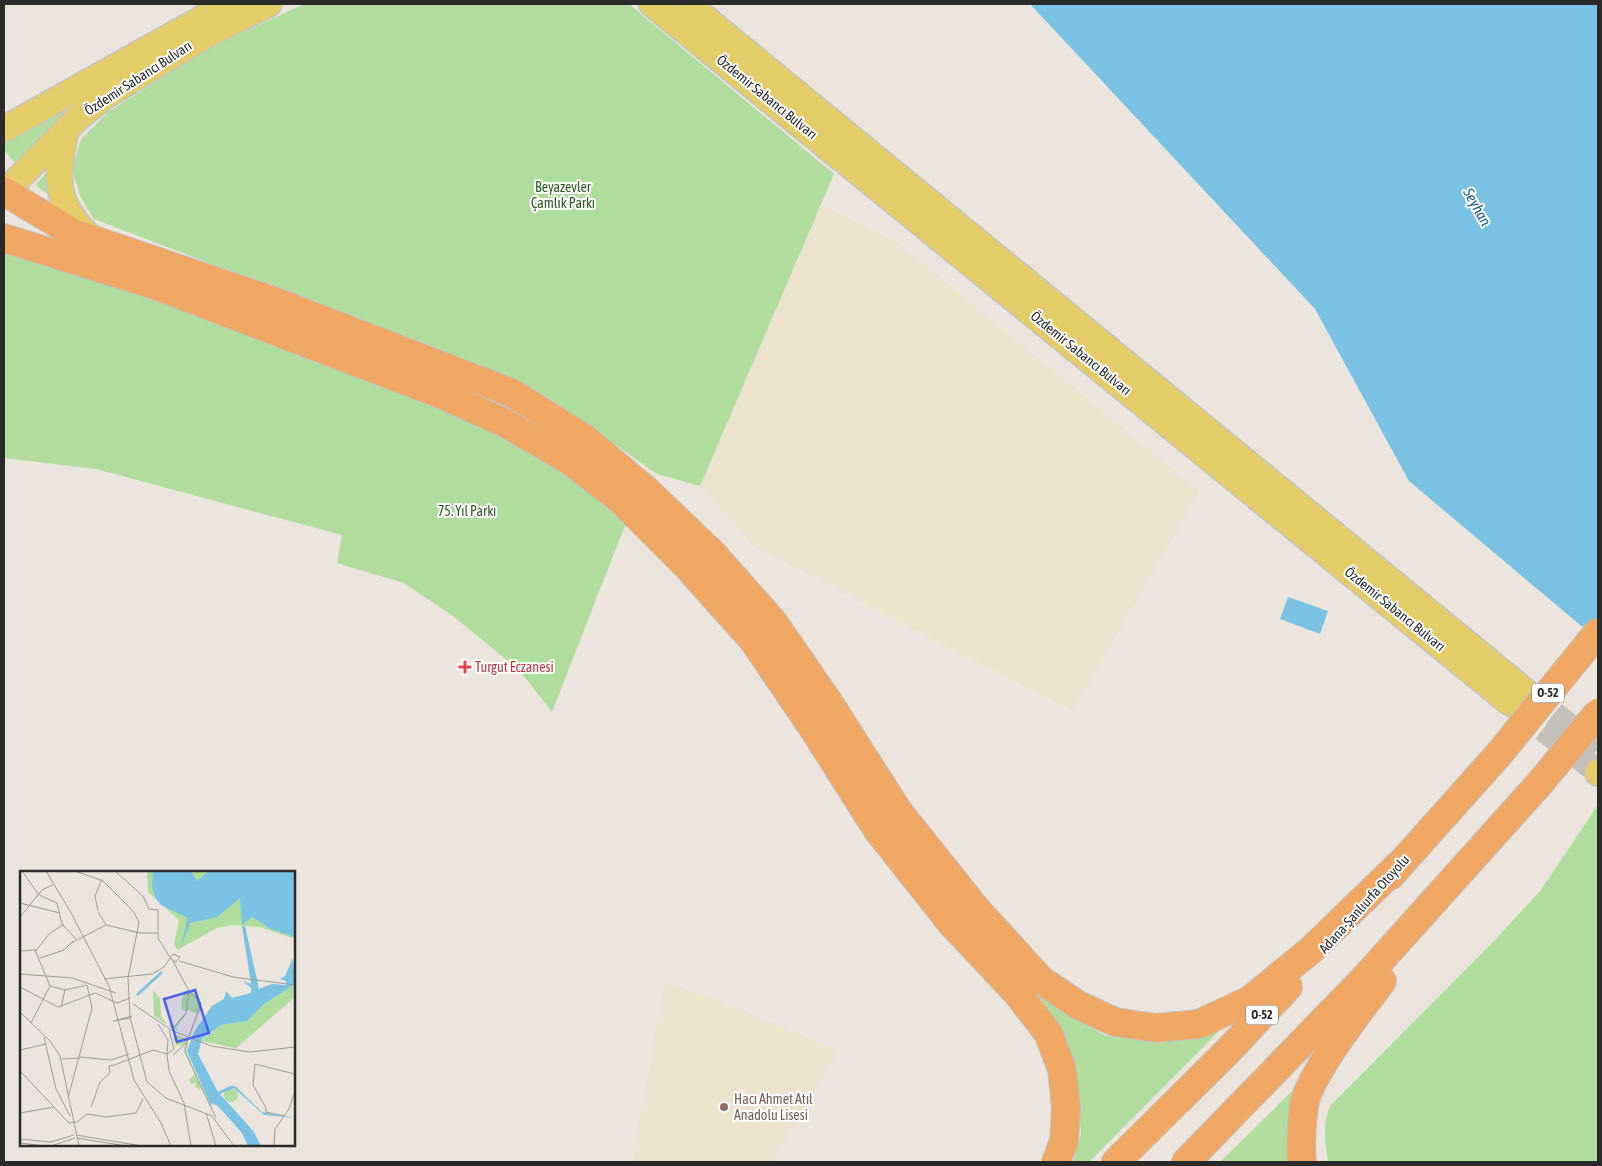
<svg xmlns="http://www.w3.org/2000/svg" width="1602" height="1166" font-family="'Asap Condensed',sans-serif">
<style>
.education{fill:#ebe3ce}
.green{fill:#b0dc9e}
.water{fill:#79c2e3}
.lines{fill:none;stroke-linecap:round;stroke-linejoin:round}
.primary-tunnel{stroke:#c4c0b9;stroke-width:25;stroke-dasharray:25 12;stroke-linecap:butt}
.primary-casing{stroke:#c3c3c3;stroke-width:28}
.motorway-casing{stroke:#c3c3c3;stroke-width:30}
.primary{stroke:#e4cd69;stroke-width:25}
.motorway{stroke:#efa763;stroke-width:28}
.motorway-bridge-casing{stroke:#c3c3c3;stroke-width:30;stroke-linecap:butt}
.motorway-bridge{stroke:#efa763;stroke-width:28}
.health-dot{fill:#e0444e;stroke:#fff;stroke-width:2}
.education-dot{fill:#8d6e63;stroke:#fff;stroke-width:2}
.labels{text-anchor:middle;stroke-width:4;stroke-linejoin:round;paint-order:stroke}
.shield{fill:#fff;stroke:#6a6a6a;stroke-width:1}
.shield-label{font-size:12px;font-weight:bold;fill:#2a2a2a}
.street-label{font-size:14px;fill:#2a2a2a;stroke:#fff}
.park-label{font-size:14px;fill:#2a6020;stroke:#fff}
.health-label{font-size:14px;fill:#be3a42;stroke:#fff;text-anchor:start}
.education-label{font-size:14px;fill:#785e54;stroke:#fff;text-anchor:start}
.water-label{font-size:15px;font-style:italic;fill:#19608e;stroke:#fff}
.inset-river{fill:none;stroke:#79c2e3;stroke-width:2.5}
.inset-road{fill:none;stroke:#9e9a95;stroke-width:1}
.view{fill:#4b61e9;fill-opacity:0.15;stroke:#4b61e9;stroke-width:2.5}
.inset-edge{fill:none;stroke:#2a2a2a;stroke-width:2.5}
</style>
<rect width="100%" height="100%" fill="#ebe5dd"/>
<path class="education" d="M821,204L900,244L1200,491L1073,711L754,547L700,486Z
M665,981L740,1009L839,1051L772,1162H632Z"/>
<path class="green" d="M304,4H629L834,174L700,486L657,474L586,424L326,308L94,219L80,196L72,169L81,140L108,112L209,48Z
M120,76L17,165L4,150V141Z
M53,164L57,202L36,185Z
M4,243L505,423L631,510L552,712L520,671L453,616L404,583L337,563L342,535L96,469L4,458Z
M415,370L490,401L562,438L624,482L700,555L819,702L897,830L943,889L1016,972L1054,1007L1106,1036L1161,1043L1226,1024L1089,1162H1073L1081,1134L1076,1075L1044,1015L934,891L892,835L813,711L762,641L696,560L620,486L559,444L488,405L412,375Z
M1598,805V1162H1328C1325,1142 1322,1123 1331,1105L1495,940L1541,890Z
M1292,1091L1287,1131L1290,1162H1220Z"/>
<path class="water" d="M1030,4H1598V640L1409,481L1315,309Z
M1288,597L1328,611L1320,634L1280,619Z"/>
<g class="lines">
<path class="primary-tunnel" d="M1525,691L1598,749
M1514,706L1598,772"/>
<g class="primary-casing">
<path id="primary" d="M652,4L1510,703
M688,4L1525,691
M4,129L228,4
M66,130C55,177 54,205 92,239
M4,196L5,192L79,117L105,96L208,34L269,4
M1598,772V773"/>
</g>
<g class="motorway-casing">
<path id="motorway" d="M5,192L73,233L271,300L512,393L584,438L647,491L713,554L774,623L831,706L898,811L977,910L1041,980L1078,1005L1115,1022L1156,1028L1199,1024L1250,1000L1311,950L1402,862
M4,238L157,286L443,395L505,423L569,460L621,500L687,566L753,640L811,725L877,829L952,924L1018,994L1048,1033L1062,1069L1066,1108L1064,1141L1056,1162
M1390,876L1499,754
M1116,1162L1230,1049L1288,987
M1186,1162L1363,980L1540,783
M1302,1162C1300,1147 1302,1107 1307,1094C1324,1055 1357,1015 1382,981"/>
</g>
<use href="#primary" class="primary"/>
<use href="#motorway" class="motorway"/>
<g class="motorway-bridge-casing">
<path id="motorway-bridge" d="M1499,754L1598,632
M1540,783L1598,713"/>
</g>
<use href="#motorway-bridge" class="motorway-bridge"/>
</g>
<path class="health-dot" d="M462.5 659.5h5v5h5v5h-5v5h-5v-5h-5v-5h5z"/>
<circle class="education-dot" cx="724" cy="1107" r="5"/>
<g class="labels">
<g class="shield">
<rect x="1532" y="683.5" width="32" height="19" rx="4"/>
<rect x="1246" y="1005.5" width="32" height="19" rx="4"/>
</g>
<g class="shield-label">
<text x="1548" y="697">O-52</text>
<text x="1262" y="1019">O-52</text>
</g>
<g class="street-label">
<text transform="translate(138 78) rotate(-33)" y="5">Özdemir Sabancı Bulvarı</text>
<text transform="translate(767 97) rotate(39)" y="5">Özdemir Sabancı Bulvarı</text>
<text transform="translate(1081 353) rotate(39)" y="5">Özdemir Sabancı Bulvarı</text>
<text transform="translate(1395 609) rotate(39)" y="5">Özdemir Sabancı Bulvarı</text>
<text transform="translate(1364 904) rotate(-48)" y="5">Adana-Şanlıurfa Otoyolu</text>
</g>
<g class="park-label">
<text x="563" y="192">Beyazevler<tspan x="563" dy="16">Çamlık Parkı</tspan></text>
<text x="467" y="516">75. Yıl Parkı</text>
</g>
<g class="health-label">
<text x="475" y="672">Turgut Eczanesi</text>
</g>
<g class="education-label">
<text x="734" y="1104">Hacı Ahmet Atıl<tspan x="734" dy="16">Anadolu Lisesi</tspan></text>
</g>
<g class="water-label">
<text transform="translate(1477 207) rotate(61)" y="5">Seyhan</text>
</g>
</g>
<g transform="translate(20 871)">
<rect width="275" height="275" fill="#ebe5dd"/>
<path d="M127,0H275V68L240,56L212,54L197,57L157,79L154,73L159,49L128,21ZM275,113V126L216,177L181,170L201,154L227,150L243,134ZM133,119L140,127L141,145L148,154L134,145ZM169,119L180,128L182,135L165,179L169,186L186,228L179,214L180,219L175,216L177,212L171,213L169,209L174,204L177,209L165,180L164,179V177L166,173L157,175L153,168L156,164L168,168L178,143L168,139L165,145L157,155L158,160L152,157L167,140L161,139L163,120ZM204 224a7 7 0 1 1 14 0a7 7 0 1 1-14 0Z" fill="#b0dc9e"/>
<path d="M133,0H171L177,10L189,0H275V66L251,58L232,46L222,54L220,27L197,46L170,52L160,79L168,47L141,34L136,28L132,16ZM222,55H225L239,118L252,113L266,114V110L260,108L265,105L273,87L275,113L243,134L227,150L201,154L182,168L178,183L198,221L210,215H215L242,241L275,247L244,244L214,217L200,223L234,261L241,275H228L222,262L198,235L192,232L191,235L167,180L174,161L192,135L204,128L206,120L212,127L231,122V117L223,110L231,113Z" fill="#79c2e3"/>
<path class="inset-river" d="M117,124L142,101"/>
<path class="inset-road" d="M2,0L19,24L37,32L42,53L56,68M26,0L50,40L89,115L114,209L141,252L151,275M55,0L83,10L113,40L119,51L108,107L110,146L127,211L146,227L192,245L214,275M95,0L123,25L129,38L138,39V67L151,88M0,32L40,42M78,40L75,25L82,8M78,41L86,54M0,46L22,19L33,14M51,72L86,54L120,62H138M0,80L16,79M15,81L29,63L44,53M20,87L44,79L53,70M153,90L169,120L181,132L169,165M159,90L213,106L275,114M0,103L52,107L96,122M84,108L132,103L144,96L153,83L160,86L156,91L151,88M30,115L45,119L67,114L72,137L48,227M0,116L38,136L75,122L97,132L110,127M113,133L153,160L191,175L230,181L275,176M41,136L45,119M0,141L30,170L40,185L59,275M111,147L93,150L112,145M11,152L30,115L15,79M138,153L148,169L147,183M149,155L155,156L166,142L169,119M24,166L36,218L50,245M168,168L165,181L196,247M0,179L26,173M147,183L154,178L149,159M153,184L166,172M60,186L91,189L109,183M42,188L60,187M92,195L133,179L147,183L149,200L164,232L171,275M0,200L49,252M71,236L80,211L90,202L89,195L93,194M246,241L265,245M0,242L34,236M186,242L196,275M246,242V237L233,214L235,193L275,203M48,252L57,251L67,243L86,246L116,242L123,228M56,264L122,275M57,267L106,275M0,268L31,271L54,264M0,272L25,275M31,275L55,267M254,275L255,258L269,238L275,220"/>
<path class="view" d="M175,119L189,162L157,171L144,128Z"/>
<rect width="275" height="275" class="inset-edge"/>
</g>
<rect width="1602" height="1166" fill="none" stroke="#2a2a2a" stroke-width="10"/>
</svg>
